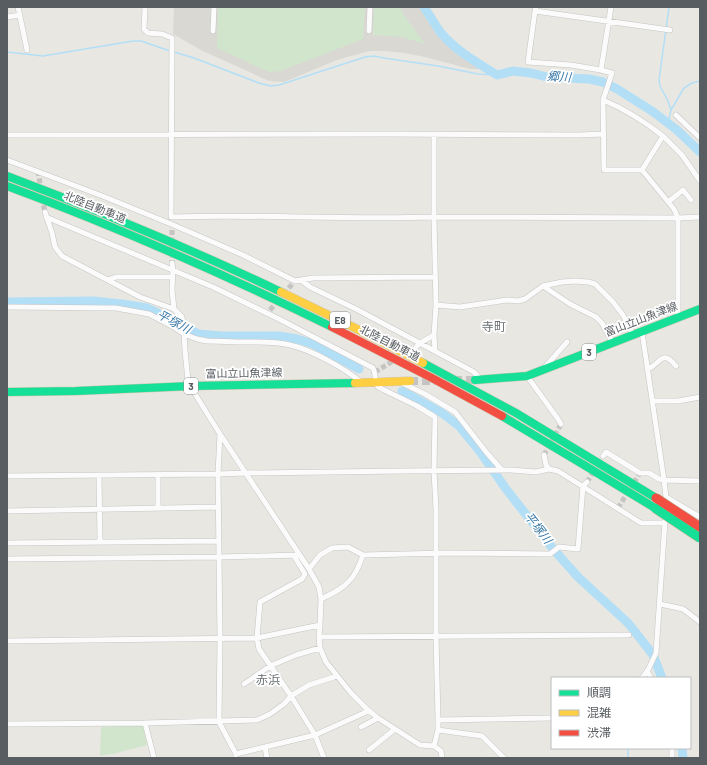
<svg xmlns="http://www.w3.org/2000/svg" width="707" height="765" font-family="Barlow,'Noto Sans JP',sans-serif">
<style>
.industrial{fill:#dad8d3}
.green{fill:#d1e5cd}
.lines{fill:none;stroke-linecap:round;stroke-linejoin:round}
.stream{stroke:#b3dff6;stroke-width:1.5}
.river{stroke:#b3dff6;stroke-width:9}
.street-tunnel{stroke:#c5c4c2;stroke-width:5;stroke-dasharray:5 2.5;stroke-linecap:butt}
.primary-tunnel{stroke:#c5c4c2;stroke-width:8;stroke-dasharray:8 4;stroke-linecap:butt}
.street-casing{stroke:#c5c5c5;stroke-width:6}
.fast-casing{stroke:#d1c5af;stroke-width:9}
.slow-casing{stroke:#d1c5af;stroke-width:9}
.jam-casing{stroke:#d1c5af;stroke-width:9}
.street{stroke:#fcfbfb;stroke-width:5}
.fast{stroke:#16e098;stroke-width:8}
.slow{stroke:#ffcf43;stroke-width:8}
.jam{stroke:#f24e42;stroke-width:8}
.fast-bridge-casing{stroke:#c0ad90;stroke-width:10;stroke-linecap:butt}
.jam-bridge-casing{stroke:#c0ad90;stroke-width:10;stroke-linecap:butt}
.fast-bridge{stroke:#16e098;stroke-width:9}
.jam-bridge{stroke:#f24e42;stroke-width:9}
.labels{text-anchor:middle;stroke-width:3.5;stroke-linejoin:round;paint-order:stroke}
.shield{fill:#fff;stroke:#8a8e90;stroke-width:1}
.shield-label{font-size:10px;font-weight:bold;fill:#585d61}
.street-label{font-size:11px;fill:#585d61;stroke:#fff}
.water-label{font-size:12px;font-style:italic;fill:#3878a7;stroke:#fff}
.neighbourhood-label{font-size:12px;fill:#696f73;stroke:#fff}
</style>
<rect width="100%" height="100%" fill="#e9e7e2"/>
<path class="industrial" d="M174,7H419L431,25L451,48L480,69H470L425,57L404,53L385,51H369L337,60L284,82L269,81L203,51L173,34Z"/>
<path class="green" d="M218,7H365L363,39L281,71L269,72L217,48Z
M374,7H400L403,14L425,44L402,37L373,35Z
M143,725L147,745L113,754H109L100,756L101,727Z"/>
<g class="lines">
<path class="stream" d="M669,7L659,80L660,86L668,101L671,110
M7,52L43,56L133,41H141L170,51
M174,52L194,58L259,83L271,86L279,85L365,57L374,56L384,58L438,66L478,74L497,75
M668,123L671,110L684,88L692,83L700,81
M628,758V748"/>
<path class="river" d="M424,7C430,16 435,25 441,33C456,51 478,63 497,75L513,71L531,73L547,77L589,79L603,82L617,89L652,111L677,130L700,152
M7,302L93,301L122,304L147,308L171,319L198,334L222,336H279L297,339L313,344L359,369
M402,391L442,413L459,426L481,453L506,489L554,550L578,577L628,623L636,633L653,655L662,678
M682,748L683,758"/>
<path class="street-tunnel" d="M38,171L41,190
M42,198L45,212
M172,230V263
M284,294L293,283
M270,310L279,300
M375,372L398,358
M544,455L561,424
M587,482L595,469
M618,508L640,473"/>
<path class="primary-tunnel" d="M454,380H475
M410,381H438"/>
<g class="street-casing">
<path id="street" d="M18,7L27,50
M145,7L144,29L148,33L162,34L172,38L171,217C259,214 347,220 434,217L678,218L700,217
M536,7L535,11L670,30
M611,7L601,70L612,73L603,100L604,170H642L674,209L678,218V318
M535,11L528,62L571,65L601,70
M7,17L20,15
M213,31L214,7
M369,31L370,7
M603,100C625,109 645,122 663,136L642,170
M676,115L700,138
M7,135L387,134L579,135L603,134
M663,136L682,155L700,181
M7,160L105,197L171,224L243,255L295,281L313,278L435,277
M668,202L683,190L691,200
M45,212L52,233L55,247L62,256L140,297L174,309L182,317L184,334L185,350L188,381L190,386L220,434L309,569L319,587L321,599L320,625L319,637L320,648L326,662L351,693L368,710L378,718L420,745L434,746L441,751L442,758
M46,217L213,287L279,319L373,368C377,376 373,379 378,387L417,406L435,417L434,471L436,509V636L438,720V730L434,746
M172,263L173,270L172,290L174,309
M108,280L116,277H172
M301,280L310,287L356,309L474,372L481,380
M543,286L570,304L596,317L602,323L613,343
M436,305L460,307L507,300L518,301L525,299L543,286L562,282L575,281L588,282L595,284L613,302L623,315L633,335
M7,307L116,308L149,314L172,326L184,334L197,339L207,341C219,341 232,342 244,342C259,342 276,341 290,345C312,350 344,368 361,382
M642,332L664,480L666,497V505
M434,335L435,351
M416,347L420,343L434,335L436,305L434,217V135
M545,367L567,342
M648,369C660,364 662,348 676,366
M527,376L558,419L561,424
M400,382L425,394L455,412L487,453L502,470
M652,401H678L700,397
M220,434L218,474L220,638L219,722L236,754V758
M544,455L546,465L549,469
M603,456L606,452L640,473H649L659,479L664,480L700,481
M99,475L100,542
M158,475V508
M7,476L218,474L246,473L405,471L511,470L536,472L549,469L558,471L641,523H665
M666,497L700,517
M7,511L218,507
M7,543L219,541
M294,556L305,574L302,579L260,602L257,638L320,625
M7,559L219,557L300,555
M309,569L320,555L332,548L348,547L363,555
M321,599C331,594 343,589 350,580C357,573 360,563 363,555L447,553L550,554L559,547L578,549L583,486L587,482
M660,604L683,609L700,622
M319,637L629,635
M7,641L257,638L259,649L291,696L315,735L324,758
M647,671L651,678
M642,678L648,670L656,653L665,521
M244,684L270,666L296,655L320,648
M438,720L552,718
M145,723L154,758
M7,724L145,723L257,720L270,714L284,704L291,696L309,685L337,676
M361,727L378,718
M438,730L482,736L504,758
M265,747L267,758
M672,748V758
M369,750L395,729
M236,754L315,735L364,713L368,710"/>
</g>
<g class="fast-casing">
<path id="fast" d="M7,176C100,211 191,249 281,292
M7,186C118,227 226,275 332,327
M423,363L516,413L656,498
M475,380L527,376L700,309
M7,392L76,391L192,386L355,383
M502,416L584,465L655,508"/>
</g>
<g class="slow-casing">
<path id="slow" d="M281,292L355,328L423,363
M355,383L410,381"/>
</g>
<g class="jam-casing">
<path id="jam" d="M332,327L432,378L502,416"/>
</g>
<use href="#street" class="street"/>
<use href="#fast" class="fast"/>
<use href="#slow" class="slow"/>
<use href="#jam" class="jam"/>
<g class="fast-bridge-casing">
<path id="fast-bridge" d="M655,508L700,538"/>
</g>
<g class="jam-bridge-casing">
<path id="jam-bridge" d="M656,498L700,527"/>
</g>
<use href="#fast-bridge" class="fast-bridge"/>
<use href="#jam-bridge" class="jam-bridge"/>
</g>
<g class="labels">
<g class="shield">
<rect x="330" y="312" width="20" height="16" rx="3"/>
<rect x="582" y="344" width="14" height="16" rx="3"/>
<rect x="184" y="378" width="14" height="16" rx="3"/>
</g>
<g class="shield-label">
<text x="340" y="324">E8</text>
<text x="589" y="356">3</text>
<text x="191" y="390">3</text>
</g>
<g class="street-label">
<text transform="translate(95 207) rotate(22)" y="4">北陸自動車道</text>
<text transform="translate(641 319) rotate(-21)" y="4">富山立山魚津線</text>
<text transform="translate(390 343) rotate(27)" y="4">北陸自動車道</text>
<text transform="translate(244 373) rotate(-1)" y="4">富山立山魚津線</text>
</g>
<g class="water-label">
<text transform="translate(559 77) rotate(3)" y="4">郷川</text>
<text transform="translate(174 322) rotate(28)" y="4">平塚川</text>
<text transform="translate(538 528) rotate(52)" y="4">平塚川</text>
</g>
<g class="neighbourhood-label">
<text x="494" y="331">寺町</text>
<text x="268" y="684">赤浜</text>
</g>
</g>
<rect width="707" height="765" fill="none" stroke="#585d61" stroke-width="16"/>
<rect x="551" y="677" width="140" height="72" fill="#ffffff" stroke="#bcbec0"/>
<rect x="559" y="690" width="20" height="6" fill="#16e098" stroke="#bcbec0"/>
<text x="587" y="697" font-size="12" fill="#585d61">順調</text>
<rect x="559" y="710" width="20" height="6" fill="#ffcf43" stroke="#bcbec0"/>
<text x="587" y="717" font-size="12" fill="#585d61">混雑</text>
<rect x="559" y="730" width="20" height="6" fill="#f24e42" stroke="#bcbec0"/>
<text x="587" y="737" font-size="12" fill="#585d61">渋滞</text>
</svg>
